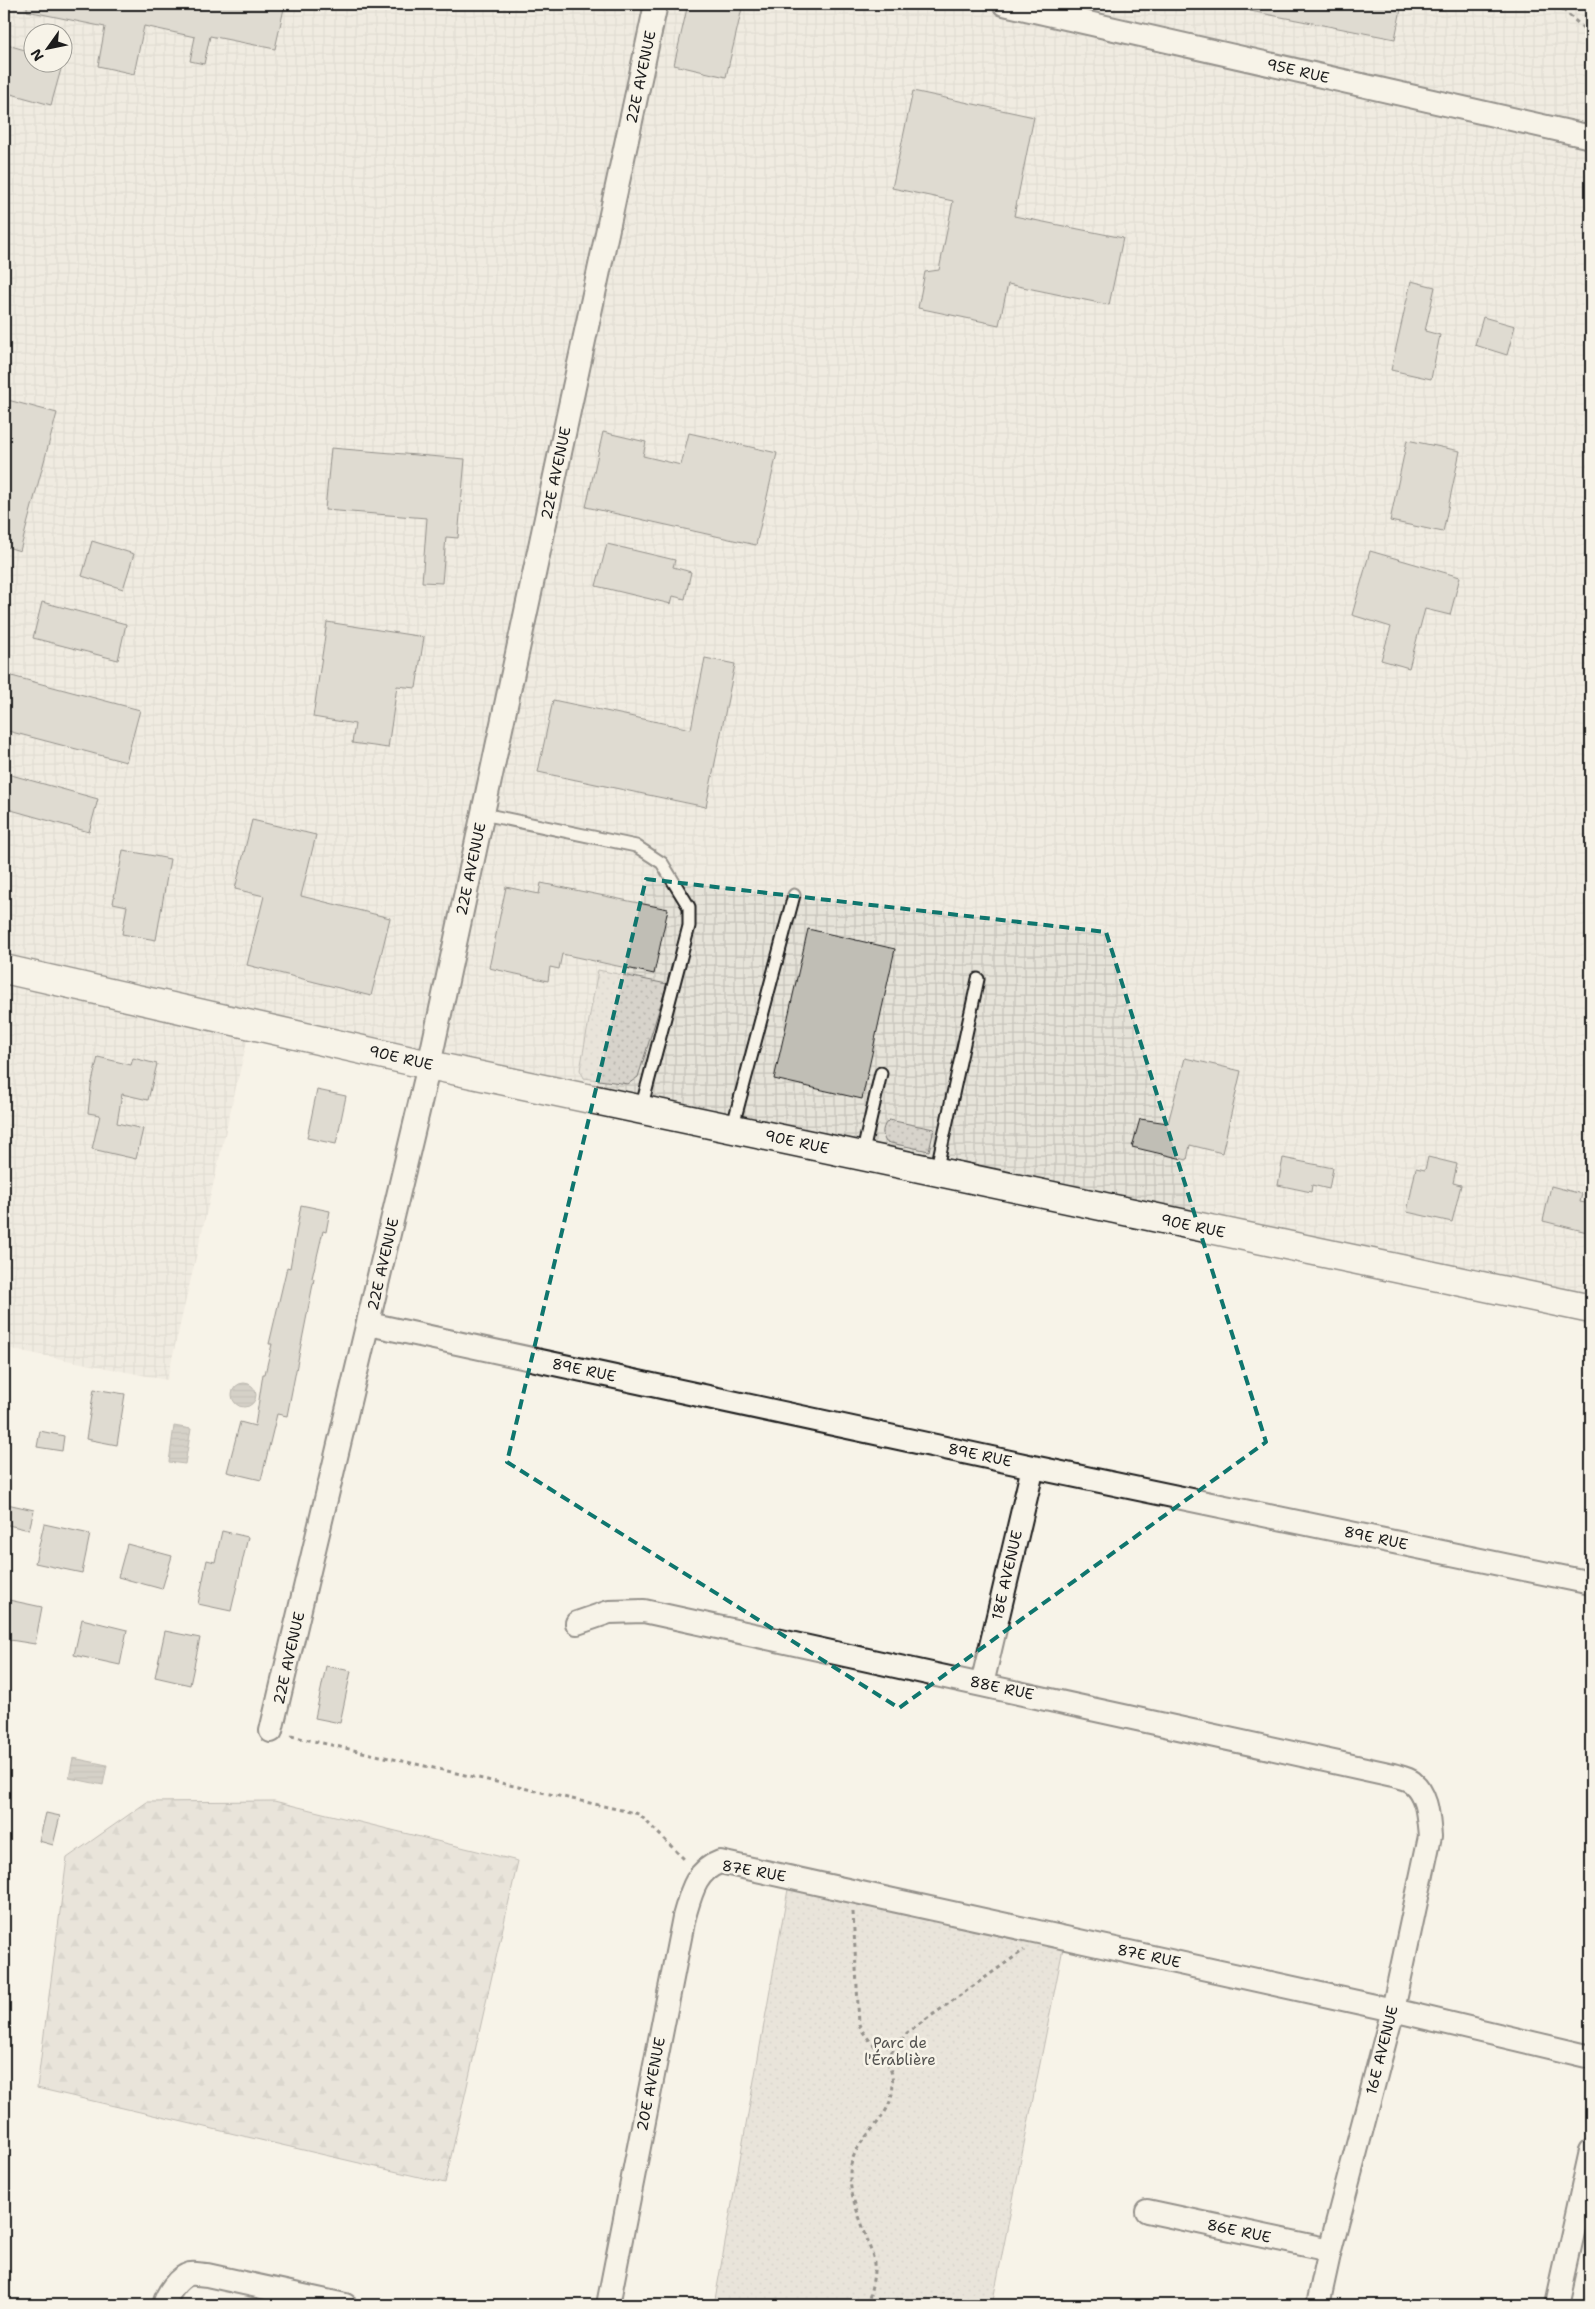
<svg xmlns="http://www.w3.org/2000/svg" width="1595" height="2309" font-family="'Shantell Sans',sans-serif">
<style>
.industrial{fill:url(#industrial-grid);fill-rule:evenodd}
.grass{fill:url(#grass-dots);stroke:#7a7874}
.forest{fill:url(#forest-firs);stroke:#7a7874}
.water{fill:url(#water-rules);stroke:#72716c}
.building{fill:#c0beb5;stroke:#1c1c1c}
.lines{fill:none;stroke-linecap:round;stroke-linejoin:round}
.lane-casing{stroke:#1c1c1c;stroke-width:15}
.street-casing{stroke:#1c1c1c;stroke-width:26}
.secondary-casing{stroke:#1c1c1c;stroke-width:31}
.path{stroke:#1c1c1c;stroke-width:3;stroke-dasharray:4 4;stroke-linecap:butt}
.lane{stroke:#f7f3e8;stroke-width:11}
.street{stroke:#f7f3e8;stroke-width:22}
.secondary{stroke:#f7f3e8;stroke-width:28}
.marked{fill:none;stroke:#0f766e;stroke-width:4;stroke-dasharray:10 6;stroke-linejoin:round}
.labels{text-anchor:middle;stroke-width:5;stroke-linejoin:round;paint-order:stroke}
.street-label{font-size:15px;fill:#1c1c1c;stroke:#f7f3e8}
.park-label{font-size:15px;fill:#545351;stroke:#f7f3e8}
</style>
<defs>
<pattern id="industrial-grid" width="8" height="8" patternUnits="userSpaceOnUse" patternTransform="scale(1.25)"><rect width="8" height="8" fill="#e6e3d9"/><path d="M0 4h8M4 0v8" fill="none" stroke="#c5c2ba"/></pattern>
<pattern id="grass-dots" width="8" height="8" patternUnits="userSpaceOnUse" patternTransform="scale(1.25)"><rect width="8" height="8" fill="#d7d3cb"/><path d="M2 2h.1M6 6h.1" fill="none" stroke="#b8b5ae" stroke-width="1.8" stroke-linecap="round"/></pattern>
<pattern id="forest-firs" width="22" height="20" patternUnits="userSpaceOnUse" patternTransform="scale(1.25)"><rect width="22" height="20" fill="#d7d3cb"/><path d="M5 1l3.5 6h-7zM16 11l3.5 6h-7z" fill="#b8b5ae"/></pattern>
<pattern id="water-rules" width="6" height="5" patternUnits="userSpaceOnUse" patternTransform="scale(1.25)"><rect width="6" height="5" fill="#aca9a2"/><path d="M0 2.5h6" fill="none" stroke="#8b8983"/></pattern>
</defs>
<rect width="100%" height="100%" fill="#f7f3e8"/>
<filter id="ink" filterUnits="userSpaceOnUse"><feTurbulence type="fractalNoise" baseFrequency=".02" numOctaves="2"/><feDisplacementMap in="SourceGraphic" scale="10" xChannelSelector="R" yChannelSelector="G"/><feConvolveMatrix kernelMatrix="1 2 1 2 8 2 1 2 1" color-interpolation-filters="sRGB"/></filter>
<g filter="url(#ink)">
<path class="industrial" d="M4,4H1591V1309L251,1024L167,1380L6,1348L4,1355ZM32,32H62V62H32Z"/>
<path class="grass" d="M598,970L667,984L638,1077L628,1084L584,1078L580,1070Z
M889,1120L934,1129L929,1151L886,1142C881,1134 882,1126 889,1120Z
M790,1878L1065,1938L992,2305H714Z"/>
<path class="forest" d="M274,1801L518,1861L445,2183L37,2088L67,1858L147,1802Z"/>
<path class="water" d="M232 1395a12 12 0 1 1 24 0a12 12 0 1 1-24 0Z
M174,1426L191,1429L185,1464L169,1462Z
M73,1758L107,1765L103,1785L69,1778Z"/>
<path class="building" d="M27,4H285L275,49L210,36L204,64L190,61L195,37L144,26L134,74L98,66L105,27L27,11Z
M688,4H743L726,77L674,65Z
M1251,4H1402L1395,39L1250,11Z
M4,44L32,52V62H63L51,105L4,92Z
M913,91L1034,117L1014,216L1123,238L1109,305L1008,284L999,325L918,308L925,272L939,270L953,201L892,188Z
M1411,281L1435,287L1425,331L1440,335L1431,379L1391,370Z
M1483,317L1515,326L1507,355L1475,345Z
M4,399L57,413L20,551L4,546Z
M603,432L646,442L643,456L681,465L689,433L777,453L756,545L586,507Z
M1407,440L1460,451L1443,532L1390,521Z
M331,448L465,459L458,538L446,537L442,583L422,582L427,518L325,510Z
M92,541L134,554L123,589L82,576Z
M607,544L675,560L673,567L691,572L685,599L673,596L671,604L596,586Z
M1370,551L1460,577L1450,615L1425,609L1409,668L1381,660L1391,627L1352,615Z
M42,602L126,624L118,660L33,638Z
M327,622L424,637L416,688L397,686L388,748L352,743L355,724L313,717Z
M705,658L735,664L706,807L538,772L553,700L691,729Z
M4,674L140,710L126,762L4,730Z
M4,773L98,799L89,832L4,808Z
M252,820L316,835L301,896L390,918L371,996L247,965L264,896L235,889Z
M123,850L170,859L156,940L122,934L127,906L113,903Z
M541,883L668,909L654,974L562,954L559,969L550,967L548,981L489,968L506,887L539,894Z
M808,929L895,949L862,1099L774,1079Z
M98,1057L131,1065L133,1058L157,1064L148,1100L122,1094L117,1123L143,1129L136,1159L92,1149L100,1115L88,1113L91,1086Z
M1185,1058L1241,1071L1222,1153L1190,1145L1187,1160L1132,1147L1140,1119L1168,1123Z
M317,1090L346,1096L336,1144L307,1138Z
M1428,1157L1457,1164L1453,1183L1461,1185L1452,1222L1407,1212L1416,1168L1425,1170Z
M1283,1158L1333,1168L1329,1189L1312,1185L1311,1192L1278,1185Z
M1551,1186L1582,1194L1580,1202L1591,1204V1233L1543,1221Z
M301,1205L330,1211L326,1232L323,1231L312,1278L314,1279L287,1416L277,1414L261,1480L227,1472L240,1422L255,1426L263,1374H265L272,1344H269L287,1267L290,1268Z
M94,1389L125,1394L117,1445L86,1439Z
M40,1431L64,1436L62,1451L37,1447Z
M7,1504L34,1510L29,1530L4,1524Z
M44,1524L90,1534L82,1573L35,1563Z
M222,1531L248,1537L231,1611L198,1604L207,1560L215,1562Z
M127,1544L172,1556L162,1589L118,1577Z
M4,1599L42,1607L35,1644L4,1639Z
M82,1619L127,1630L120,1665L74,1655Z
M165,1631L200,1638L190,1685L155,1677Z
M326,1666L351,1671L340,1723L315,1718Z
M46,1813L60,1816L53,1845L39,1841Z"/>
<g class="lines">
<g class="lane-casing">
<path id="lane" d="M483,814L636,846L662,863L689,907V926L641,1109
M732,1129L794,895
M862,1156L881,1073
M936,1172L978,979"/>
</g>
<g class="street-casing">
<path id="street" d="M1004,4L1591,137
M369,1324L1033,1467L1591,1583
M577,1623L609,1612L644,1611L1393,1775C1399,1777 1407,1778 1412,1782C1428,1795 1428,1817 1430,1836L1393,2010L1330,2250L1318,2305
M982,1684L1033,1467
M271,1731L429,1065L656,4
M1147,2211L1330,2250
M164,2305C167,2294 178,2277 190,2274C195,2273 202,2275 207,2275L345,2305
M608,2305L684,1917C691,1893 695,1871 720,1862L1393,2010L1591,2057
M1557,2305L1591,2151"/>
</g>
<g class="secondary-casing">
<path id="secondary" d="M4,969L429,1065L1591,1309"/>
</g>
<path class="path" d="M1557,4L1591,35
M291,1736L639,1814L686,1861
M853,1912L859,2024C866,2042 886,2052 891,2071C903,2122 849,2132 850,2176C850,2199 863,2224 869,2245C871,2251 874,2258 874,2264C875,2277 870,2292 868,2305
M886,2059L907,2033L1024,1950"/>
<use href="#lane" class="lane"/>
<use href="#street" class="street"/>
<use href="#secondary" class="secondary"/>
</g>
</g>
<path d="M0 0H1595V2309H0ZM646,879L1106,932L1266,1442L899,1708L507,1462Z" fill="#f7f3e8" fill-opacity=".55" fill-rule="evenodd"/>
<path class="marked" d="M646,879L1106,932L1266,1442L899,1708L507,1462Z"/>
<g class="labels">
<g class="street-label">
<text transform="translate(1298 71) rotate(13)" y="5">95E RUE</text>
<text transform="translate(641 77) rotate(-78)" y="5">22E AVENUE</text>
<text transform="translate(556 473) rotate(-78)" y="5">22E AVENUE</text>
<text transform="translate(471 869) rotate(-78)" y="5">22E AVENUE</text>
<text transform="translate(401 1058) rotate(13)" y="5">90E RUE</text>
<text transform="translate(797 1142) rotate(12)" y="5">90E RUE</text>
<text transform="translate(1193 1226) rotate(12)" y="5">90E RUE</text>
<text transform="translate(383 1264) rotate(-77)" y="5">22E AVENUE</text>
<text transform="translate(584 1370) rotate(12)" y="5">89E RUE</text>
<text transform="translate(980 1455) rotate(12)" y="5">89E RUE</text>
<text transform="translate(1376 1538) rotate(12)" y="5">89E RUE</text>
<text transform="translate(1007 1575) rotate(-77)" y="5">18E AVENUE</text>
<text transform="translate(289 1658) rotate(-77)" y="5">22E AVENUE</text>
<text transform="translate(1002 1688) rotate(12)" y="5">88E RUE</text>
<text transform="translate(754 1871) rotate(10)" y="5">87E RUE</text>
<text transform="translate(1149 1956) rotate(12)" y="5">87E RUE</text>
<text transform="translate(1382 2050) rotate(-76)" y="5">16E AVENUE</text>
<text transform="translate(651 2084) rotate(-79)" y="5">20E AVENUE</text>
<text transform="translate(1239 2231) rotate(12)" y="5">86E RUE</text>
</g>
<g class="park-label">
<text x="900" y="2048">Parc de<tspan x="900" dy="17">l'Érablière</tspan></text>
</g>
</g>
<rect width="1595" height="2309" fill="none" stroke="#f7f3e8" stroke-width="20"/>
<rect x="10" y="10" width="1575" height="2289" fill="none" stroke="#1c1c1c" stroke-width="2" filter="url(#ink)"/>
<g transform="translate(48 48) rotate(237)"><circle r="24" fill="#f7f3e8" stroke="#9f9d96"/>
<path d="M0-4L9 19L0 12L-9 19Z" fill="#1c1c1c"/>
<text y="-8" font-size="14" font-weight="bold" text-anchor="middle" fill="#1c1c1c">N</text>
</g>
</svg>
